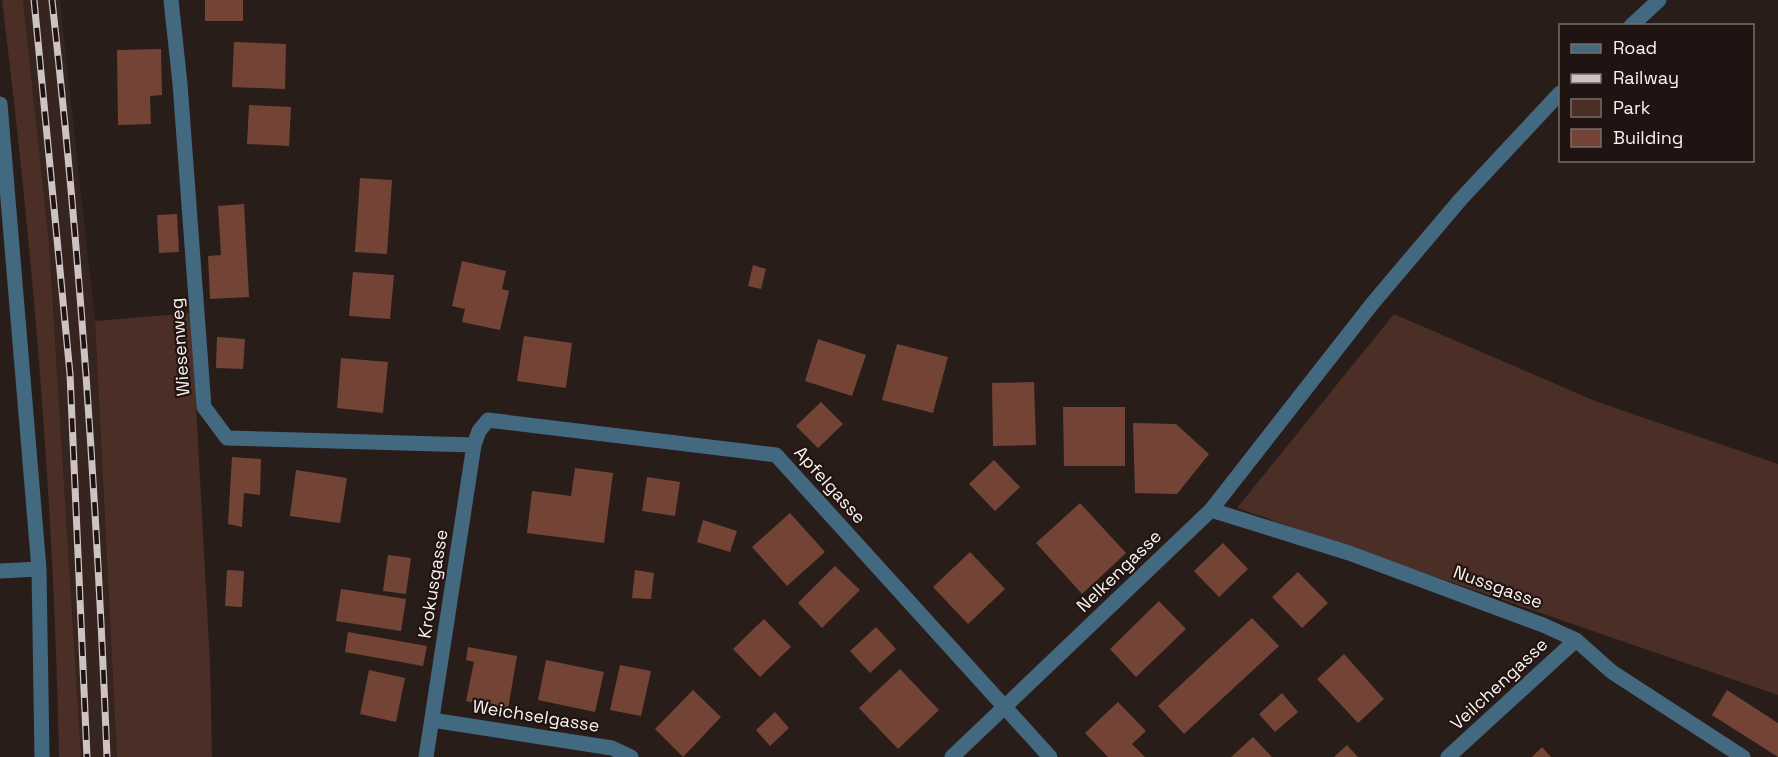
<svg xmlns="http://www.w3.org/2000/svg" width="1778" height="757" font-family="'Space Grotesk',sans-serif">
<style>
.built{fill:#36241f}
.green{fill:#4b2e25}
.building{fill:#734436}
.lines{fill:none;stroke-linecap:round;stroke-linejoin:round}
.minor{stroke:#436981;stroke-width:15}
.rail-casing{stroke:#cdc3c0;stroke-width:7}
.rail{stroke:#1f1411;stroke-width:4.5;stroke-dasharray:14;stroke-linecap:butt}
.labels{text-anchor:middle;stroke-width:4.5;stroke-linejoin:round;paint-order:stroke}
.street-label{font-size:18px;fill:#fbf2ef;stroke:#1f1411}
</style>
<rect width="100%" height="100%" fill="#291d1a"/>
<path class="built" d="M23,0H60L95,321L117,757H81L49,243Z"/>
<path class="green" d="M2,0H23L49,243L81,757H59C54,504 33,251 2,0Z
M191,313L210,663L212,757H117L95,321Z
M1394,314L1595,401L1778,464V695L1237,508Z"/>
<path class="building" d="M205,0H243V21H205Z
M234,42L286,44L285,89L232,87Z
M161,49L162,95L150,96L151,124L118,125L117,50Z
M249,105L291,107L289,146L247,144Z
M360,178L392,180L387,254L355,252Z
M244,204L249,297L210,299L208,256L221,255L218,206Z
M177,214L179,252L159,253L157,215Z
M462,261L506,271L502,289L509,291L500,330L462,322L465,309L452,306Z
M753,265L766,269L761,289L748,286Z
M353,272L394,275L390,319L349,316Z
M524,336L572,343L566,388L517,381Z
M217,337L245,339L243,369L216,368Z
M818,339L866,355L852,396L805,381Z
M897,344L948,357L933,413L882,400Z
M341,358L388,362L383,413L337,408Z
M1034,382L1036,445L993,446L992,383Z
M821,402L843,424L818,448L796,426Z
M1063,407H1125V466H1064Z
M1133,423L1176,424L1209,454L1177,494L1135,493Z
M232,457L261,459L260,495L244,493L242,527L228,524Z
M994,460L1020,487L995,511L969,484Z
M575,468L613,473L604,543L527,533L532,491L571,496Z
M296,470L347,478L340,523L290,516Z
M647,477L680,482L675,516L642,511Z
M1080,503L1126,553L1082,594L1036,543Z
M790,513L825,552L787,586L752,547Z
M703,520L737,531L730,552L697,542Z
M1223,543L1248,569L1219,597L1194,571Z
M970,552L1005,589L968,624L933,587Z
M388,555L411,558L406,594L383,591Z
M835,566L860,590L822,628L798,603Z
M227,570L244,571L242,607L225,606Z
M635,570L654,573L651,599L632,598Z
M1298,572L1328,603L1302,628L1272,597Z
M341,589L406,599L401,631L336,621Z
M1159,601L1186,629L1136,677L1110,649Z
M1252,618L1279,646L1184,734L1158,706Z
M764,619L791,647L760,677L733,649Z
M876,627L896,649L870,673L850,651Z
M348,632L427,646L423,666L345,652Z
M468,647L517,656L508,709L466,701L474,662L466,660Z
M1344,654L1384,699L1358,723L1317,679Z
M546,660L604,672L595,712L538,700Z
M620,665L651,671L641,716L610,710Z
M900,669L939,710L898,749L859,708Z
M369,670L405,678L396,722L360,714Z
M693,690L721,717L683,757L655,729Z
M1727,690L1778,723V757L1712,715Z
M1282,693L1298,712L1275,732L1259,714Z
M1118,702L1146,731L1132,744L1145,757H1108L1085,733Z
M775,712L789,728L770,746L756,730Z
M1253,737L1272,757H1231Z
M1347,745L1358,757H1334Z
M1542,747L1551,757H1532Z"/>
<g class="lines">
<path class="minor" d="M171,0L180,84L204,407L227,438L474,445
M1631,26L1659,0
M0,104L39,569L42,757
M1211,510L1349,553L1543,625L1576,640L1612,672L1743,757
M0,571L39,569
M432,720L612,748L631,757
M426,757L474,445L479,431L488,420L776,455L1050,757
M952,757L1211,510L1372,304L1460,200L1560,93
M1448,757L1576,640"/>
<g class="rail-casing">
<path id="rail" d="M34,0L70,374L87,757
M52,0C80,252 97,504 107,757"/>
</g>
<use href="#rail" class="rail"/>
</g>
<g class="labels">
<g class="street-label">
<text transform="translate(180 347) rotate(-94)" y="6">Wiesenweg</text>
<text transform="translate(830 485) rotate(48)" y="6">Apfelgasse</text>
<text transform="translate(1119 571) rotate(-44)" y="6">Nelkengasse</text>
<text transform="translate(433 584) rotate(-81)" y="6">Krokusgasse</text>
<text transform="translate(1498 587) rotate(20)" y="6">Nussgasse</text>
<text transform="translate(1499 684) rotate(-43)" y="6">Veilchengasse</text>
<text transform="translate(536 716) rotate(9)" y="6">Weichselgasse</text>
</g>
</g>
<rect x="1559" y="24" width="195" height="138" fill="#1f1411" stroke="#776d6a" stroke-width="1.5"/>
<rect x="1571" y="44" width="30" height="9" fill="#436981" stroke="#776d6a" stroke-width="1.5"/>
<text x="1613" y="54" font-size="18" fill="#fbf2ef">Road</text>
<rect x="1571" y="74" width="30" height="9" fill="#cdc3c0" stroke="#776d6a" stroke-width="1.5"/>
<text x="1613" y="84" font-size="18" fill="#fbf2ef">Railway</text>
<rect x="1571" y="99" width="30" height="18" fill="#4b2e25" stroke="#776d6a" stroke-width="1.5"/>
<text x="1613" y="114" font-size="18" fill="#fbf2ef">Park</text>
<rect x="1571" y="129" width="30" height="18" fill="#734436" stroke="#776d6a" stroke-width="1.5"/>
<text x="1613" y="144" font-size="18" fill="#fbf2ef">Building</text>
</svg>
